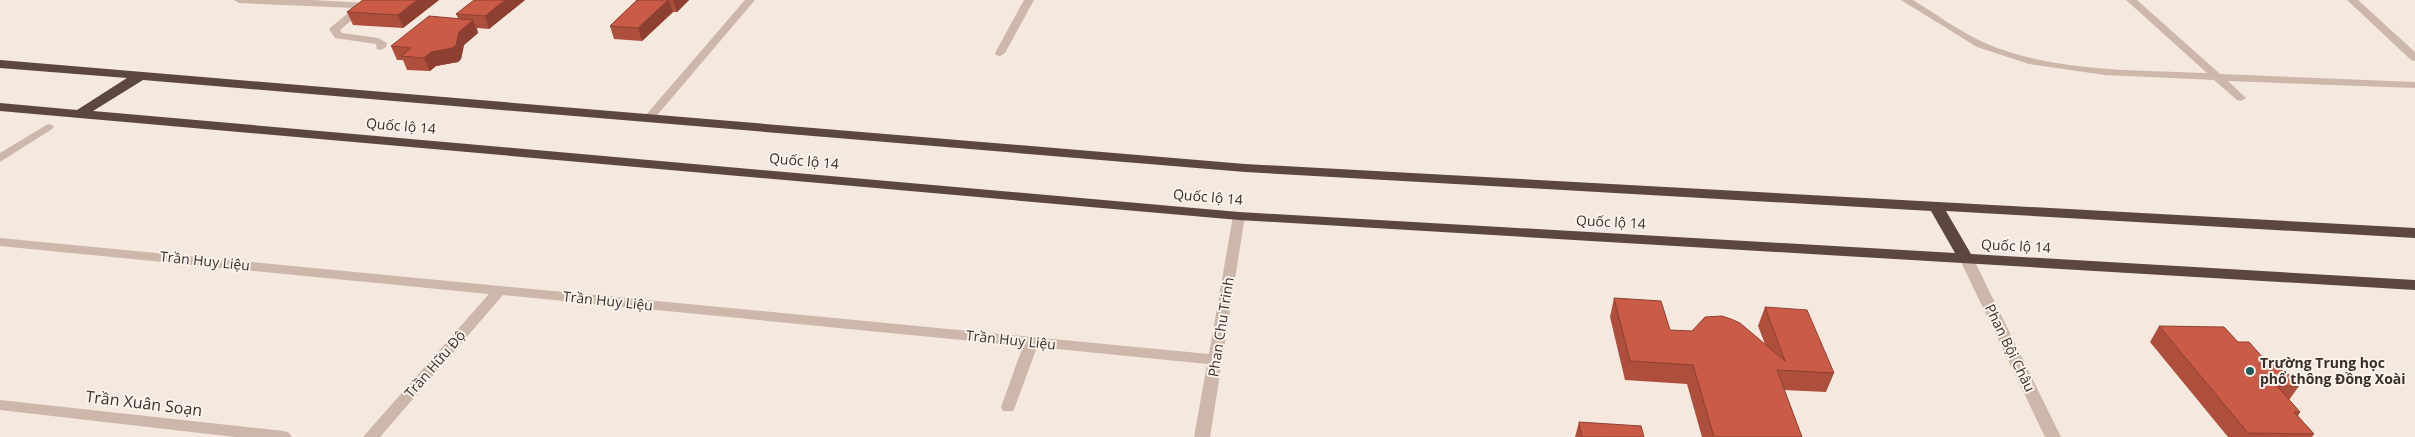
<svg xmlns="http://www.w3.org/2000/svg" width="2415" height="437" font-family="'Open Sans',sans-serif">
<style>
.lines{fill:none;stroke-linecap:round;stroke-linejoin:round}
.minor{fill:#cdb7aa;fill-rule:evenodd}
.highway{fill:#5b4641;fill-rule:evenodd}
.wall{fill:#ae4e3d}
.shaded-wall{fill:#8d4032}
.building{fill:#ca5b47;stroke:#8d4032}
.poi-dot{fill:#1d5e5c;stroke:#fbf3ec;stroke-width:2}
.labels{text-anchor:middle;stroke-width:4;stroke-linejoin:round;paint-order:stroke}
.street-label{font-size:14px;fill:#3a2d2a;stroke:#fbf3ec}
.poi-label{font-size:14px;font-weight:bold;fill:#3a2d2a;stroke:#fbf3ec;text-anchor:start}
.near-street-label{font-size:16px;fill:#3a2d2a;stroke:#fbf3ec}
</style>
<rect width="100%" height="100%" fill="#f4e8df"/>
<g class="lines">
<path class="minor" d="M234,0H312L367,3V7L340,30L342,33L378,38L387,43L386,47L381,50L377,49L376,44L335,38L329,29L354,8L239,3Z
M745,0H755L653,120H645L643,118L645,116Z
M1024,0H1034L1005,53L1000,56L996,55L995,53Z
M1901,0H1913C1936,14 1960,32 1985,43C2052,72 2135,70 2207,73L2126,0H2137L2220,74L2415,82V88L2228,81L2246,98L2241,101L2237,100L2214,80L2105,75L2029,64L1977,47Z
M2347,0H2358L2415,52V61L2411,60Z
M48,124L52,125L54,127L52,129L0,162V153Z
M1239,212L1245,216L1210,437H1194L1207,364L1037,347L1015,407L1013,411H1003L1001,407L1023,346L503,295L380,437H363L489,294L0,246V238L1209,354L1233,216Z
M1967,256L1974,260L2061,437H2045L1960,260Z
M0,400L284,431L289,433L292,437H235L0,410Z"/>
<path class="highway" d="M0,60L1245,164L2415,228V238L1946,211L1971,254L2415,280V290L1239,220L0,111V103L77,110L127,78L0,68ZM143,80L1245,172L1931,211L1955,253L1239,212L93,111Z"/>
</g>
<path class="wall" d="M363,0H439L403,28L353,25L347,12Z
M525,0L489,29L477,28L478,33L464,45L461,59L458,62L436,66L430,71L407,70L403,60H397L391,46L458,18L456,14Z
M637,0H689L677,12H673L642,41L614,39L610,26Z
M1614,298L1670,330L1765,344L1758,326L1765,307L1834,373L1826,392L1784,390L1802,437H1702L1687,384L1625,380L1610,317Z
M2159,326L2238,342L2266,361L2299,386L2289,400L2300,412L2298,416L2314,434L2312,437H2228L2150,342Z
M1579,422L1644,437H1575Z"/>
<path class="shaded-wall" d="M417,0H439L403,28L398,15Z
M505,0H525L489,29L485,16Z
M668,0H669L673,12L642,41L638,28Z
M673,0H689L677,12Z
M473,20L478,33L464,45L461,59L458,62L436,66L430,71L424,58Z"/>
<path class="building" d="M363,0H417L398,15L347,12Z
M474,0H505L485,16L456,14Z
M637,0H668L638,28L610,26Z
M429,16L473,20L459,32L456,45L452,48L431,52L424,58L401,56L411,48L391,46Z
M1614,298L1661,301L1670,330L1692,331L1705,317L1722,316L1731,319L1740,323L1785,361L1765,307L1807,310L1834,373L1777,370L1802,437H1714L1693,365L1630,361Z
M2159,326L2224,327L2238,342H2249L2266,361H2276L2299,386H2277L2300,412H2294L2314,434L2248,433Z
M1579,422L1641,426L1644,437H1582Z"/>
<circle class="poi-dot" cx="2250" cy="371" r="5"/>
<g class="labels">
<g class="street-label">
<text transform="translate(401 126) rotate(5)" y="5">Quốc lộ 14</text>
<text transform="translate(804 161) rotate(5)" y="5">Quốc lộ 14</text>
<text transform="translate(1208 197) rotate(5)" y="5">Quốc lộ 14</text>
<text transform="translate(1611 222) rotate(3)" y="5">Quốc lộ 14</text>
<text transform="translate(2016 246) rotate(3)" y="5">Quốc lộ 14</text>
<text transform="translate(205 261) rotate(6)" y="5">Trần Huy Liệu</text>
<text transform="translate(608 301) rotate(6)" y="5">Trần Huy Liệu</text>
<text transform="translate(1221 327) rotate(-81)" y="5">Phan Chu Trinh</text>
<text transform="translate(1011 340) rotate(6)" y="5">Trần Huy Liệu</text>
<text transform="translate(2010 348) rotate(64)" y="5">Phan Bội Châu</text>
<text transform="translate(435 364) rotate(-49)" y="5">Trần Hữu Độ</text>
</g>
<g class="poi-label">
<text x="2260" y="368">Trường Trung học<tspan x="2260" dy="16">phổ thông Đồng Xoài</tspan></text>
</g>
<g class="near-street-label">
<text transform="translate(144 403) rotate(7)" y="6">Trần Xuân Soạn</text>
</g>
</g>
</svg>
